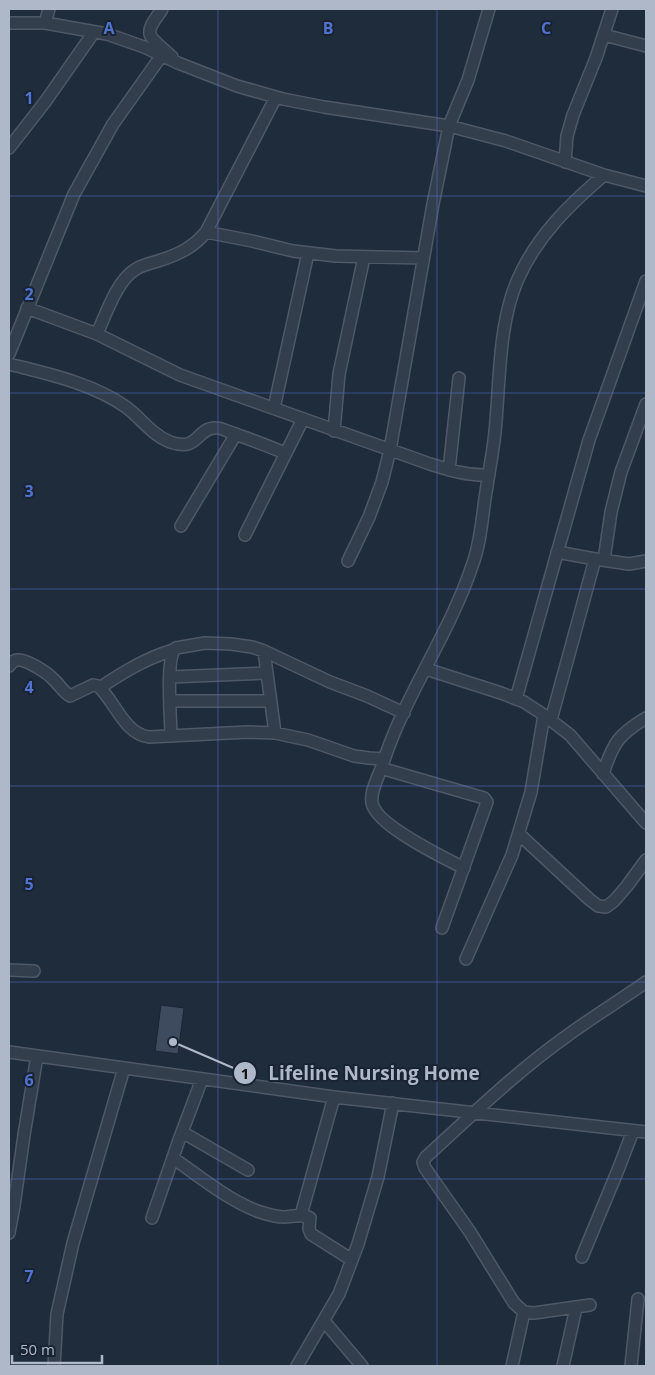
<svg xmlns="http://www.w3.org/2000/svg" width="655" height="1375" font-family="'Open Sans',sans-serif">
<style>
.building{fill:#3e4b5f;stroke:#1b2533}
.lines{fill:none;stroke-linecap:round;stroke-linejoin:round}
.minor-casing{stroke:#4e5867;stroke-width:14}
.minor{stroke:#333e4c;stroke-width:11}
.grid{fill:none;stroke:#5073d2;stroke-width:1;stroke-opacity:0.55}
.grid-label{font-size:16px;text-anchor:middle;font-weight:bold;fill:#5073d2;stroke:#192331;stroke-width:4;stroke-linejoin:round;paint-order:stroke}
.leader{fill:none;stroke:#aeb8c8;stroke-width:2}
.callout-dot{fill:#aeb8c8;stroke:#192331;stroke-width:2}
.mark-label{font-size:15px;text-anchor:middle;font-weight:bold;fill:#111}
.callout-label{font-size:19px;text-anchor:middle;font-weight:bold;fill:#aeb8c8;stroke:#192331;stroke-width:4;stroke-linejoin:round;paint-order:stroke}
</style>
<rect width="100%" height="100%" fill="#1f2c3c"/>
<path class="building" d="M161,1005L184,1008L178,1054L155,1051Z"/>
<g class="lines">
<g class="minor-casing">
<path id="minor" d="M162,9C159,15 148,26 150,34C151,40 167,52 172,57
M9,23H45L107,34L144,47L178,63L237,86L283,99L324,107L449,126L506,141L604,175L646,186
M45,23L49,9
M604,35L646,46
M9,148L45,102L94,32
M565,162L567,136L573,115L596,58L612,9
M206,232L252,241L293,251L336,256L423,258
M27,308L97,334L180,375L430,464C449,470 468,476 489,475
M97,334C106,314 117,280 136,269C142,265 151,263 158,261C177,255 193,248 206,232L276,97
M9,354L74,194L113,124L162,55
M9,364C48,374 92,383 126,407C141,418 152,435 170,442C199,452 196,429 214,428C220,427 227,431 232,433C250,439 268,446 285,453
M274,408L308,253
M334,431L339,374L364,257
M449,470L459,378
M181,526L236,434
M245,535L303,419
M557,552L595,559L629,564L646,561
M604,560L611,512L621,472L646,404
M348,561L369,517L382,482L390,450L433,204L449,126L468,80L489,9
M264,651L275,733
M9,666C11,663 14,660 18,660C26,659 48,673 53,679C59,684 63,692 70,696L93,685L98,686C115,701 124,734 149,737L248,732L275,733L308,740L354,756L369,758L384,759
M426,669L501,693L524,702L544,715L570,735L646,823
M170,677L267,673
M101,687C125,671 145,659 173,650
M516,699L589,440L646,281
M170,701H271
M551,720L595,559
M171,735C171,719 165,657 176,648L205,643L231,644L252,647L264,651L330,682L367,696L404,713
M382,766C378,778 370,791 372,803C376,825 444,858 464,868
M603,774C613,743 618,735 646,718
M519,834L589,899L598,906L606,907L614,901L627,886L646,860
M442,928L487,802L484,798L384,769L382,766C404,696 449,635 472,566C481,543 482,516 486,492C489,472 493,452 495,432C500,383 498,324 518,279C537,236 569,205 604,175
M466,959L512,855L531,792L544,715
M9,970L34,971
M9,1052L334,1097L646,1132
M182,1132L248,1170
M173,1158C200,1177 227,1199 257,1211C266,1214 275,1217 284,1217C292,1217 302,1213 310,1218L309,1229L311,1234L352,1260
M301,1215L334,1097
M152,1218L179,1140L202,1079
M9,1233L14,1206L24,1135L37,1056
M582,1257L618,1170L633,1131
M590,1305L534,1313L524,1312L514,1303L470,1232L425,1168L423,1162L426,1157C471,1116 515,1073 564,1038C591,1018 619,1001 646,982
M324,1321L362,1366
M54,1366L57,1314L73,1243L124,1068
M297,1366L339,1294L358,1244L378,1177L393,1103
M512,1366L524,1312
M563,1366L576,1308
M631,1366L638,1299"/>
</g>
<use href="#minor" class="minor"/>
</g>
<path class="grid" d="M218,9V1366M437,9V1366M9,196H646M9,393H646M9,589H646M9,786H646M9,982H646M9,1179H646"/>
<g class="grid-label">
<text x="109" y="34">A</text>
<text x="328" y="34">B</text>
<text x="546" y="34">C</text>
<text x="29" y="104">1</text>
<text x="29" y="300">2</text>
<text x="29" y="497">3</text>
<text x="29" y="693">4</text>
<text x="29" y="890">5</text>
<text x="29" y="1086">6</text>
<text x="29" y="1282">7</text>
</g>
<path class="leader" d="M173 1042L245 1073"/>
<g class="callout-dot">
<circle cx="173" cy="1042" r="5"/>
<circle cx="245" cy="1073" r="12"/>
</g>
<g class="mark-label">
<text x="245" y="1079">1</text>
</g>
<g class="callout-label">
<text x="374" y="1080">Lifeline Nursing Home</text>
</g>
<rect width="655" height="1375" fill="none" stroke="#aeb8c8" stroke-width="20"/>
<path d="M12 1355v8h90v-8" fill="none" stroke="#aeb8c8" stroke-width="2.5"/>
<text x="20" y="1355" font-size="15" fill="#aeb8c8" stroke="#192331" stroke-width="4" paint-order="stroke">50 m</text>
</svg>
